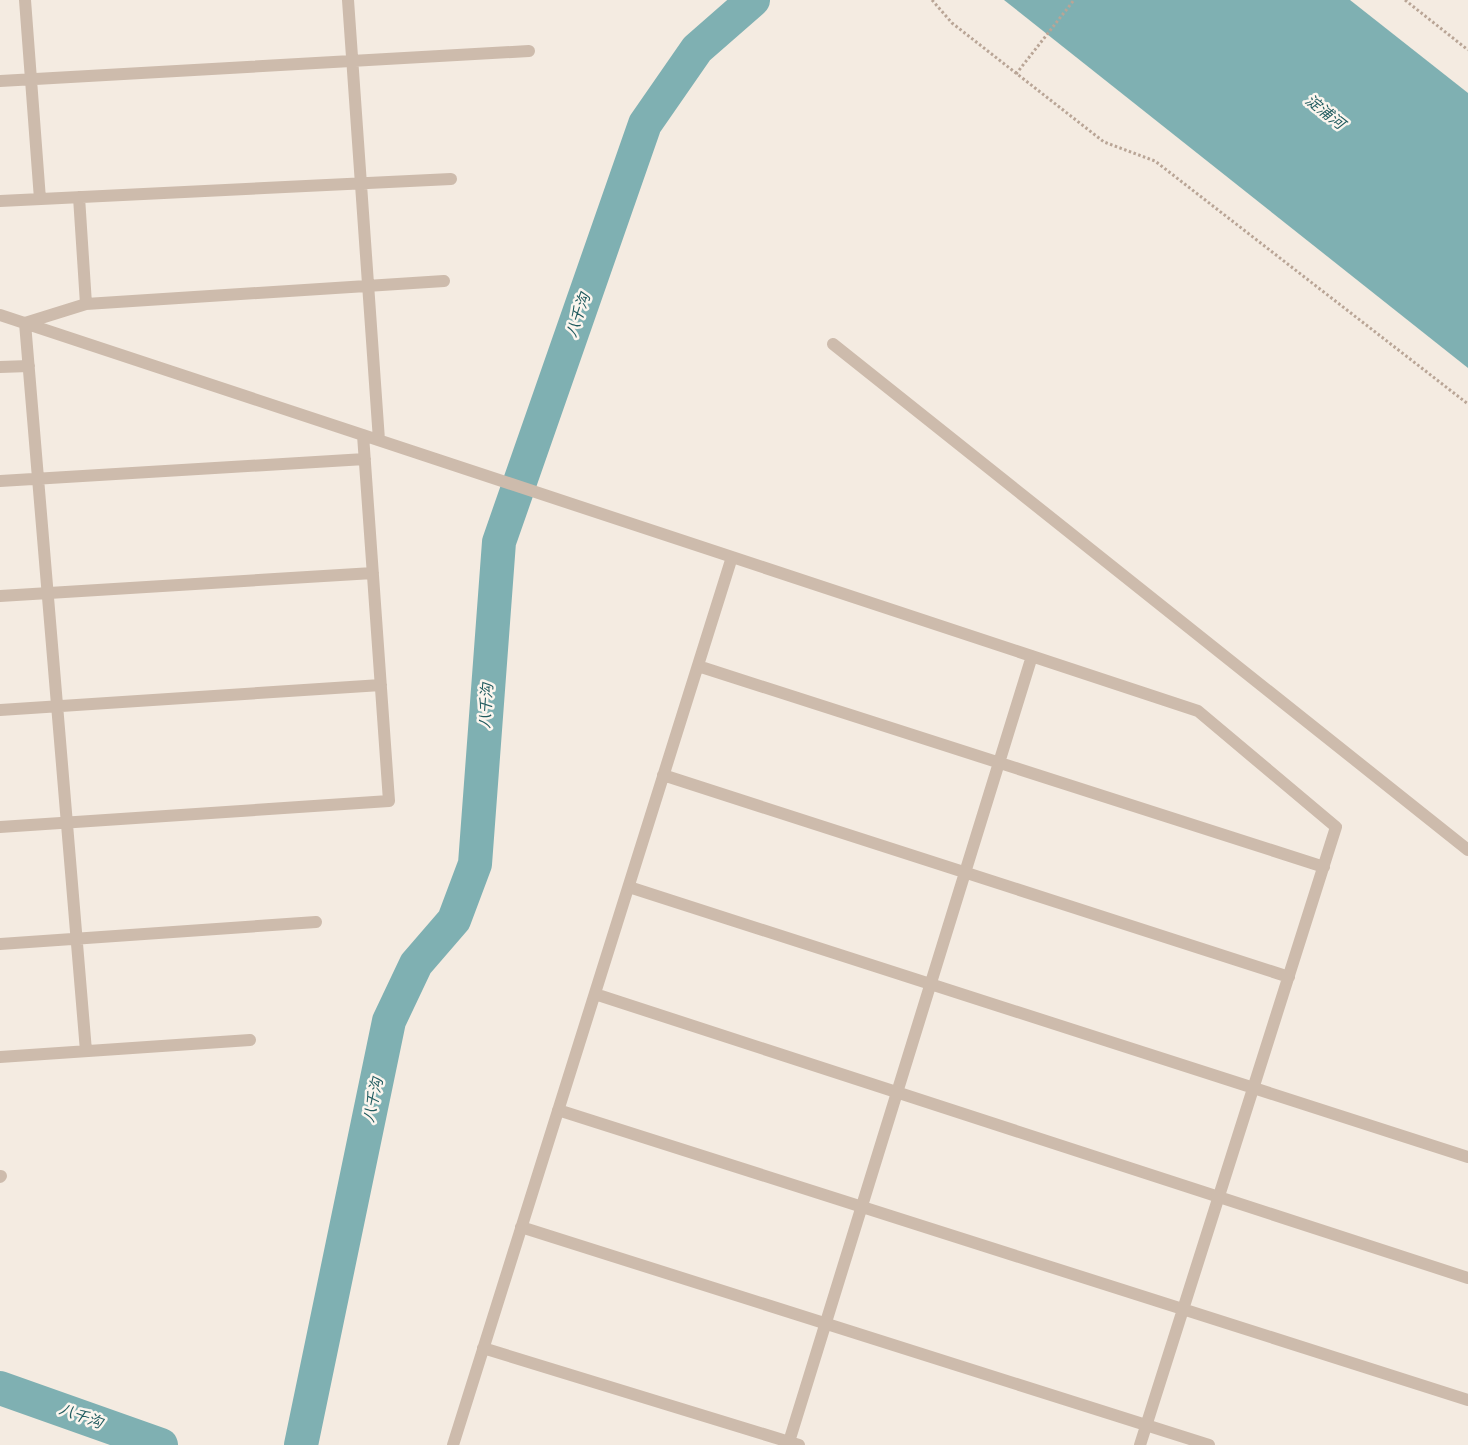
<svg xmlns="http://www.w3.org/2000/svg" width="1468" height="1445" font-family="'Archivo Narrow','Noto Sans SC',sans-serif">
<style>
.water{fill:#7fb0b2}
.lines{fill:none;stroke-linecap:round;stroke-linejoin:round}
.canal{stroke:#7fb0b2;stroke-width:34}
.path{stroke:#b9a596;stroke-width:3;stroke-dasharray:2.5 2.5;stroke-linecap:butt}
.minor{stroke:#cdbbac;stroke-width:12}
.labels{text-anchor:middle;stroke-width:5;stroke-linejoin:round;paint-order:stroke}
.water-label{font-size:15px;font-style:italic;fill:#1f5a5e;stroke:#fbf5ee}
</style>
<rect width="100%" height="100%" fill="#f4ebe1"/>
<path class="water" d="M1004,0H1350L1468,93V368Z"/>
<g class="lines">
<path class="canal" d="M0,1388L161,1445
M301,1445L389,1021L416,964L454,920L475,864L499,542L645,124L697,49L753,0"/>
<path class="path" d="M932,0L952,23L1104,142L1155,161L1468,404
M1405,0L1468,50
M1016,74L1074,0"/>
<path class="minor" d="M25,0L40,199
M348,0L379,440
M0,81L529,51
M79,197L86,304
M0,201L451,179
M0,315L1198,711L1336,827L1140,1445
M833,344L1468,850
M0,367L29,366
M0,481L365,459
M0,596L373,573
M698,666L1324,867
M0,710L381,685
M663,775L1289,977
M0,827L389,801L363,435
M629,887L1468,1157
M0,944L316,922
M595,994L1468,1278
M86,1051L25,323L86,304L444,281
M0,1057L250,1040
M558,1110L1468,1400
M0,1177L1,1176
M521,1227L1209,1445
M483,1348L799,1445
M453,1445L732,557
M788,1445L1032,656"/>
</g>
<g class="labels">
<g class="water-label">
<text transform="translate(1325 112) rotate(38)" y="5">淀浦河</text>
<text transform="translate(578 315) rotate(-71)" y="5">八千沟</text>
<text transform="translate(486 706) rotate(-86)" y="5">八千沟</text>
<text transform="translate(373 1100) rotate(-78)" y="5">八千沟</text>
<text transform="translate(81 1416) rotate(20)" y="5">八千沟</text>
</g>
</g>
</svg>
